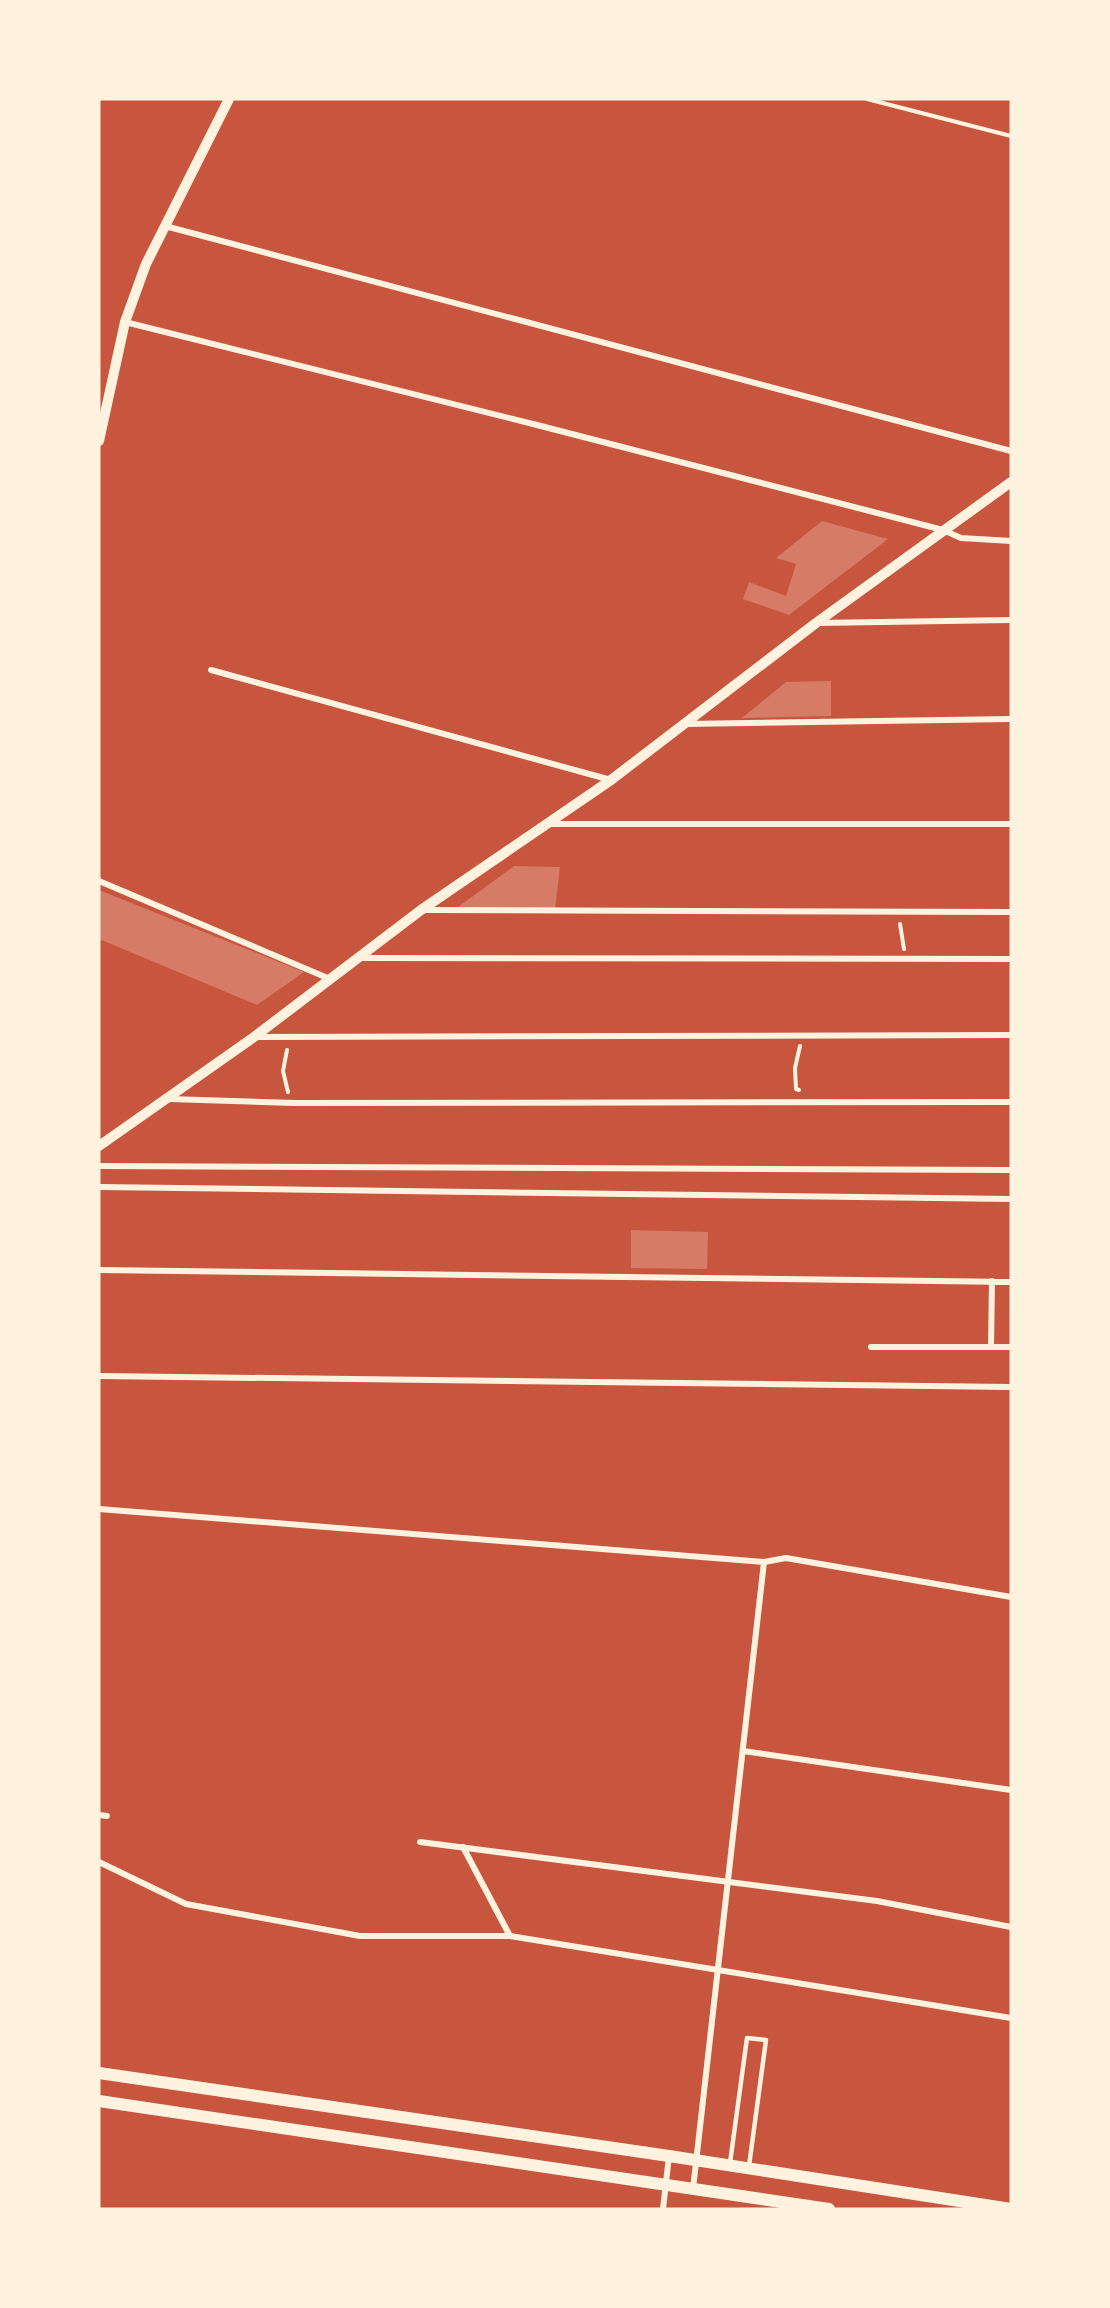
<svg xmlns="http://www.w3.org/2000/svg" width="1110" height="2308" font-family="'Alegreya Sans',sans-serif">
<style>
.building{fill:#d67c66}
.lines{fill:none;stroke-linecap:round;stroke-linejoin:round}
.path{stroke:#fff3e0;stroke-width:4}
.service{stroke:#fff3e0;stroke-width:4.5}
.minor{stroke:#fff3e0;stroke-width:6}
.tertiary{stroke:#fff3e0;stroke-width:10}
.secondary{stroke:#fff3e0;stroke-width:12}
</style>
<rect width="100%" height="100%" fill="#c8553d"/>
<path class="building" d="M822,521L888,539L789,615L743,599L749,582L786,596L796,564L776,558Z
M831,681V716L742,718L786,682Z
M514,866L560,867L555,910H454Z
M99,890L304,972L257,1005L99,939Z
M631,1230L708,1232L707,1269L631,1268Z"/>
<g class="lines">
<path class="path" d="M867,99L1011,136
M900,924L904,949
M287,1050L283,1071L288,1092
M799,1090L796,1089L795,1068L800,1046"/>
<path class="service" d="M730,2163L747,2038L766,2040L749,2166"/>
<path class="minor" d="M165,226L1011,451
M125,322L537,425L943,530L961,538L1011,541
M817,623L1011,620
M211,670L611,780
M685,724L1011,719
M549,824H1011
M99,881L330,979
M425,910L1011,912
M359,958L1011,959
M256,1037L1011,1035
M169,1099L295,1103L1011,1102
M99,1166L1011,1170
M99,1187L1011,1199
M99,1270L1011,1282
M871,1347H1011
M991,1347L992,1281
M99,1376L1011,1387
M99,1509L764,1562L786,1558L1011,1597
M743,1751L1011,1790
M99,1815L107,1816
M420,1842L877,1901L1011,1927
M463,1847L510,1936L1011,2018
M99,1862L186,1904L360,1936H510
M693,2189L764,1562
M663,2209L669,2156"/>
<path class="tertiary" d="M99,441L125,322L146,264L229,99
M99,1146L254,1037L421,910L611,780L816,623L1011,482"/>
<path class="secondary" d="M99,2073L669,2156L1011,2209
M99,2101L829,2209"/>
</g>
<rect width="1110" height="2308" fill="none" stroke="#fff3e0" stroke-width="201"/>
</svg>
